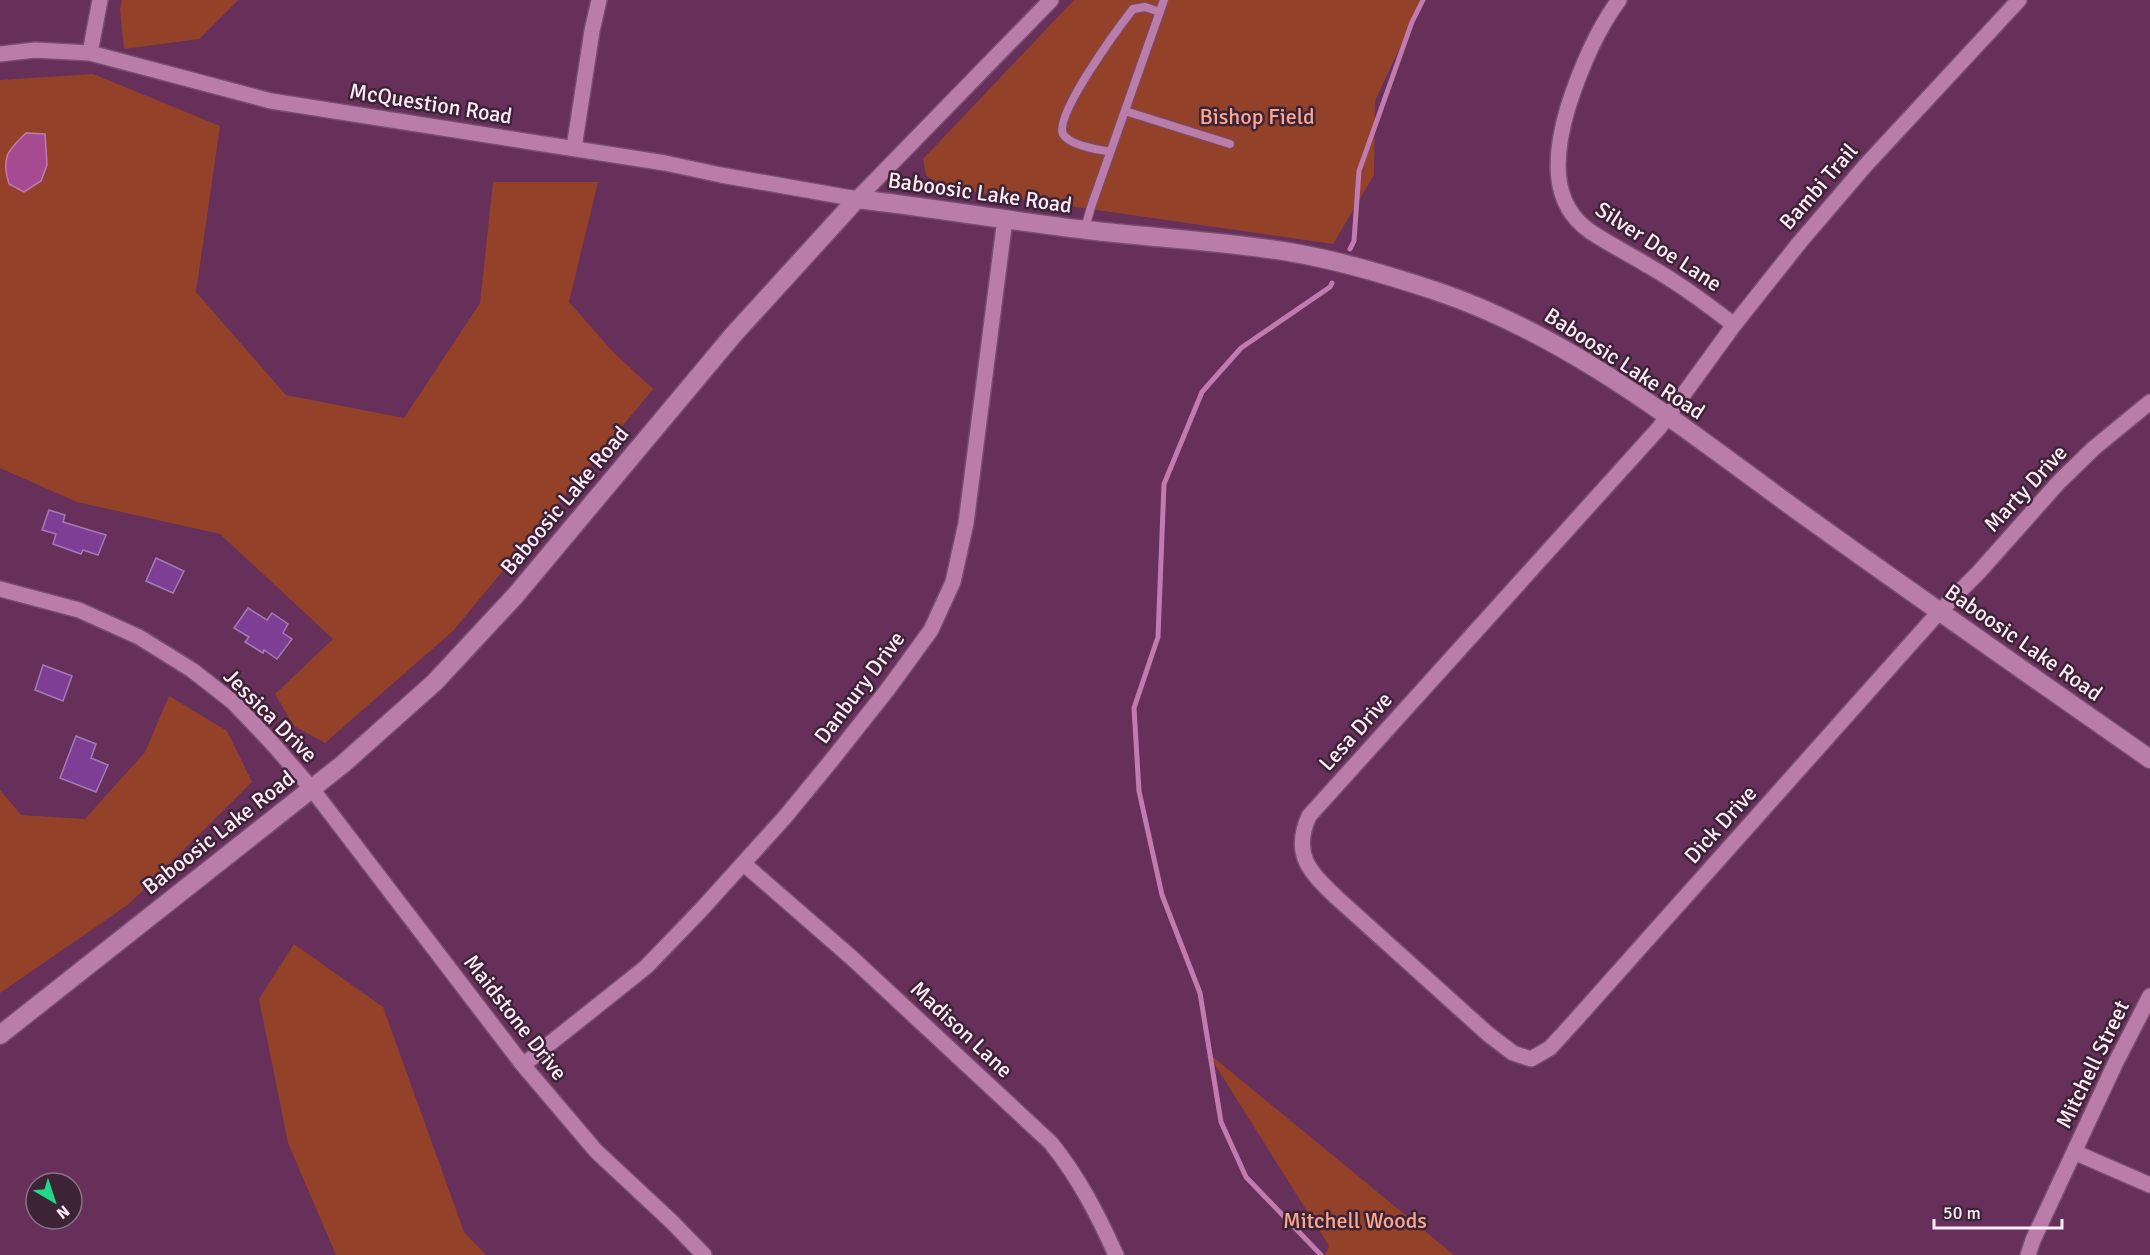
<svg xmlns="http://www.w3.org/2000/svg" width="2150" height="1255" font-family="Signika,sans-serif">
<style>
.green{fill:#944129}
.water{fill:#a64b92;stroke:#c17bb1;stroke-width:1.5}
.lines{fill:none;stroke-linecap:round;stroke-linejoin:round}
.stream{stroke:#c17bb1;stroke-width:5}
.building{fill:#7f3e96;stroke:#a47ab4;stroke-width:1.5}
.lane-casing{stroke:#784d6f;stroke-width:10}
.street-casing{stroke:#784d6f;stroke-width:18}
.secondary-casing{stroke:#784d6f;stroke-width:21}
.lane{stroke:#ba7daa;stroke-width:8}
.street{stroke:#ba7daa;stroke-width:15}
.secondary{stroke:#ba7daa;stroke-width:18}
.labels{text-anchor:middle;stroke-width:5;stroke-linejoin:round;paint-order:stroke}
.street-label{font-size:22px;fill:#ffebf9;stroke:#3c2336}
.park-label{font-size:22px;fill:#fca78e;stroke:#3c2336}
</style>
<rect width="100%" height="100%" fill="#66305a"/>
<path class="green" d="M122,0H238L199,39L124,49L120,9Z
M1074,0H1422L1375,101L1374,175L1333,244L939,187L926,175L923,159Z
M93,74L220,126L196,292L286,395L404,418L480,303L493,182H598L569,302L613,352L653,389L453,631L325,743L294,726L275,694L333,639L220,534L77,502L0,468V80Z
M169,696L227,731L252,782L129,904L0,993V790L21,815L85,819L145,752Z
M294,944L383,1007L464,1232L486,1255H336L288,1143L259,999Z
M1207,1052L1454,1255H1325L1329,1246Z"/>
<path class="water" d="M26,133L45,134L47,165L41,181L24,192L9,184C1,158 7,151 26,133Z"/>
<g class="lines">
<path class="stream" d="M1350,249L1354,241L1359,171L1412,22L1423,0
M1321,1255L1246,1177L1221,1122L1200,993L1162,895L1139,791L1134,708L1158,637L1164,484L1202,392L1241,348L1330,287L1332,283"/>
</g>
<path class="building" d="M49,510L65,515L63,522L106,535L98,555L83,550L81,554L53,544L56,534L42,530Z
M156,558L184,571L173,593L146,581Z
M248,608L267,620L272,613L288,624L283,633L292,639L277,659L264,650L263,653L245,642L249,637L234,628Z
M43,665L72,676L63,701L35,690Z
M76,736L96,744L91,758L108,765L96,792L60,778Z"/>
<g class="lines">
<g class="lane-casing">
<path id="lane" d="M1125,111L1230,144
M1110,152C1098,149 1070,146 1063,134C1054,115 1119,27 1133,9L1145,7L1160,12
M1085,228L1091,207L1164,0"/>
</g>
<g class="street-casing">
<path id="street" d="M1619,0C1596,31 1580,70 1568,107C1555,151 1548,203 1591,232C1609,244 1629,254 1647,265C1677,282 1706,303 1734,325
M2019,0L1865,166L1800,242L1734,325L1659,428L1309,816C1292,854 1309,871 1336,897L1488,1034L1513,1053L1531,1059L1550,1048L1572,1024L1939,612L1979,572L2059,482L2094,448L2150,402
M90,53L100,0
M0,54L35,50L90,53L271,101L665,163L721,175L857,199L1051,0
M574,148L592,31L599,0
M0,589L79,610L139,637L192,670L233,702L272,743L312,789L523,1065L596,1151L672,1222L704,1255
M744,864L852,958L1051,1143C1079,1178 1098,1215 1116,1255
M523,1065L646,967L701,910L785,817L831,761L888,689L931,630L953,582L966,523L1005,219
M2074,1152L2150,1185
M2028,1255L2033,1240L2115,1064L2150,996"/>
</g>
<g class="secondary-casing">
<path id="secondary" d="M0,1035L343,764L435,682L515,596L734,334L857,199C934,208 1010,221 1087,230C1154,238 1222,241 1289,252C1338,260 1388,275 1436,291C1570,336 1681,426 1794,508C1912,593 2031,676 2150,759"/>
</g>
<use href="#lane" class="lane"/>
<use href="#street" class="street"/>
<use href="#secondary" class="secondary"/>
</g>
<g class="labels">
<g class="street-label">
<text transform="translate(431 103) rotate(9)" y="8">McQuestion Road</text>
<text transform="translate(1818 186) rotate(-49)" y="8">Bambi Trail</text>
<text transform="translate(980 192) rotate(8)" y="8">Baboosic Lake Road</text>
<text transform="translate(1659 246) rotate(33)" y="8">Silver Doe Lane</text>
<text transform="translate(1625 363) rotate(33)" y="8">Baboosic Lake Road</text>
<text transform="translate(2025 488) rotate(-47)" y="8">Marty Drive</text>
<text transform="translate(564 500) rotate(-50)" y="8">Baboosic Lake Road</text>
<text transform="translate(2024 642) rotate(35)" y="8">Baboosic Lake Road</text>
<text transform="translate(859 687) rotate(-53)" y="8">Danbury Drive</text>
<text transform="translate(271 715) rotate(45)" y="8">Jessica Drive</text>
<text transform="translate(1355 731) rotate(-48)" y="8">Lesa Drive</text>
<text transform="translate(1720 824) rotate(-48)" y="8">Dick Drive</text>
<text transform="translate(218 832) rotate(-38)" y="8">Baboosic Lake Road</text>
<text transform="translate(516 1017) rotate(52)" y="8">Maidstone Drive</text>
<text transform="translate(962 1029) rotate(43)" y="8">Madison Lane</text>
<text transform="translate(2092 1064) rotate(-64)" y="8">Mitchell Street</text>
</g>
<g class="park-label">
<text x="1257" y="124">Bishop Field</text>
<text x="1355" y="1228">Mitchell Woods</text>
</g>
</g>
<g transform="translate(54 1201) rotate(141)"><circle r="28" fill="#3c2336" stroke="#8a7384" stroke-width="1.5"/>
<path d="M0-4.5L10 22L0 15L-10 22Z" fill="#21d887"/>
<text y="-9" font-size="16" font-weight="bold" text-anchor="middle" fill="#ffebf9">N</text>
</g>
<path d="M1934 1219v9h128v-9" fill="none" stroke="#ffebf9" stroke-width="3"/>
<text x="1943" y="1219" font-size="18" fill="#ffebf9" stroke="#3c2336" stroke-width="4.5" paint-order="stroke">50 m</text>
</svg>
